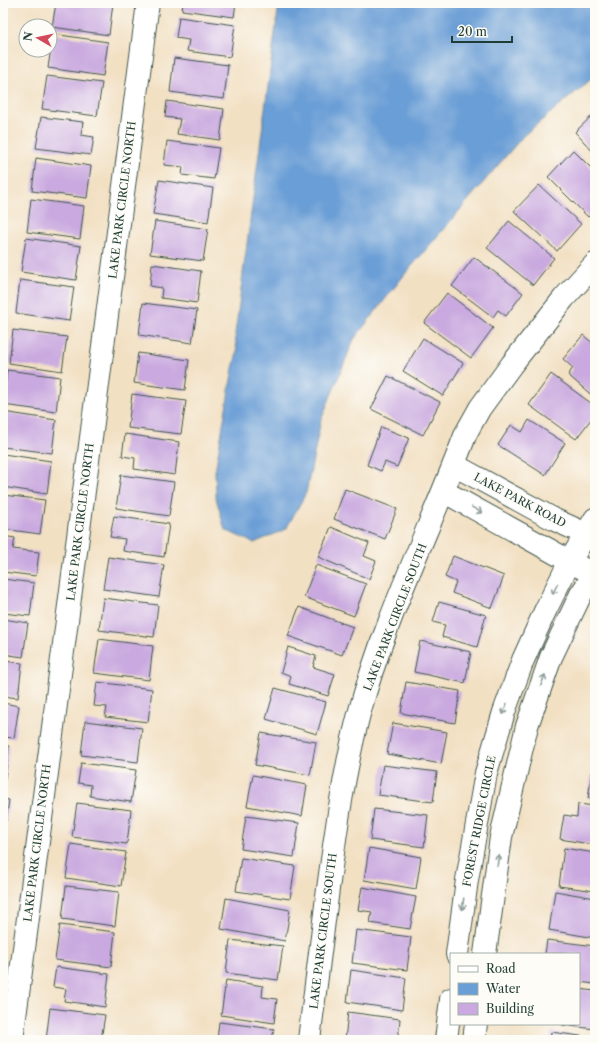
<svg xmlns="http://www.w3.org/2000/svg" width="598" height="1043" font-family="'Libre Caslon Text',serif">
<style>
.water{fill:#6a9ed6;stroke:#446e85}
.building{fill:#c9a9df}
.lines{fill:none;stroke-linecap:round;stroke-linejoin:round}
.minor-casing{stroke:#3f5549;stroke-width:24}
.minor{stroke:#fff;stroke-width:22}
.oneway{stroke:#8f9e9a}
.labels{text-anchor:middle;stroke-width:3.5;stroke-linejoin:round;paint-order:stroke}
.street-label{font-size:11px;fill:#1f3d34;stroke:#fdfcf7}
</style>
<rect width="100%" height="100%" fill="#fdfcf7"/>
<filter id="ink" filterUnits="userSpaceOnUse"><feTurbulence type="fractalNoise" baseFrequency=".025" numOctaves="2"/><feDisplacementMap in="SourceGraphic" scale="8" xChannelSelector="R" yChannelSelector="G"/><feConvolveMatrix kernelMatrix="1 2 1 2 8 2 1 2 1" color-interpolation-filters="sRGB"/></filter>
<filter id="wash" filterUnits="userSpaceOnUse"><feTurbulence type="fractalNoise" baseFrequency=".012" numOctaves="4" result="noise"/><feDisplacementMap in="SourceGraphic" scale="16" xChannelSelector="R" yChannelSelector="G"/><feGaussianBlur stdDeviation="0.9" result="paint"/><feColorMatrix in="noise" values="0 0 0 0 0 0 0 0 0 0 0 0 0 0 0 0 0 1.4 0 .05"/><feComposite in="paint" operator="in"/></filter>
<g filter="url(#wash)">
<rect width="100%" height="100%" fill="#f2e0c3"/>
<path class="water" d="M279,3H595V76L524,135L405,274L354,339L321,420L306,493L286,529L254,543L225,530L216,498L215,471L233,368L237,353L235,334Z"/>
<g id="blocks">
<path class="building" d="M56,3H113L109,35L52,27Z
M183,3H236L234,17L182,10Z
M179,17L235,25L230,57L187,51L189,40L176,38Z
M53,34L108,42L103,76L48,68Z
M174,58L228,65L224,99L170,92Z
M47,76L102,83L97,116L42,109Z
M167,101L224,109L220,140L177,134L180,119L165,117Z
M595,113V154L575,132Z
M41,117L83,122L81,135L94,137L91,155L36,148Z
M167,141L219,148L214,179L182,175L183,167L164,165Z
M573,150L595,172V210L588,217L548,177Z
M36,158L91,166L87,198L32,191Z
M159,180L213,188L208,222L153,214Z
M539,185L581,224L557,251L514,211Z
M31,199L84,206L80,239L27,232Z
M155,221L208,229L203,261L150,254Z
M509,221L554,258L533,285L487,248Z
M26,238L81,246L76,280L21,272Z
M474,257L523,293L506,316L498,310L493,317L452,286Z
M152,264L201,271L197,303L161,298L162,288L150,286Z
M20,280L74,287L69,321L16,313Z
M447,293L493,328L471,358L424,323Z
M143,303L197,310L192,343L139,335Z
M13,330L67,337L62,371L9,363Z
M583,335L595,345V398L568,375L573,368L563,359Z
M423,338L463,363L443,396L403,371Z
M138,353L189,360L185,390L134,383Z
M7,370L60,377L56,412L3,405Z
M551,374L595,406V414L576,439L529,405Z
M388,376L440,402L423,435L371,409Z
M132,394L186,401L181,434L128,428Z
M3,412L56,420L52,453L3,447Z
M529,420L565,443L545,475L498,445L511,425L522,432Z
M381,427L409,438L397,467L385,462L381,471L367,465Z
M125,434L179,442L175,475L134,469L135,458L122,456Z
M3,454L51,461L47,494L3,487Z
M121,475L174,482L169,516L116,508Z
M345,489L397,509L385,539L334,519Z
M3,495L45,500L40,534L3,529Z
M114,516L169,524L164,557L123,551L125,539L110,537Z
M331,527L369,543L364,556L376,561L369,579L318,557Z
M3,536L15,538L13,549L39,552L36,576L3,572Z
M453,556L504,576L492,608L452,593L456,582L445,577Z
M108,557L164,565L159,597L103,589Z
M316,565L366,584L354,616L304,597Z
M3,579L34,583L30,616L3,613Z
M103,598L158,605L154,637L99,630Z
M439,602L486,615L477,647L442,637L445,625L433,622Z
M299,607L353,627L342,655L288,636Z
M3,619L28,623L23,657L3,654Z
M99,639L153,646L149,680L94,673Z
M420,641L471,652L465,683L414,672Z
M288,647L316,656L313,667L335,674L328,696L289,684L291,676L281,672Z
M3,661L22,663L18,698L3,696Z
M97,682L152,689L148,722L105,717L107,707L94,706Z
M406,682L460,691L455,723L401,713Z
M275,688L326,702L317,734L266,719Z
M3,703L19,706L14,738L3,737Z
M85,721L142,728L138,762L81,755Z
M393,723L447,732L441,764L387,754Z
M261,733L316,742L310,775L255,765Z
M3,745L9,746L5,779H3Z
M594,759L595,760V799L588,798Z
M81,763L136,770L131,802L90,796L91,785L78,783Z
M383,765L437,772L433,802L378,795Z
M253,775L307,785L302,816L247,806Z
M3,799L9,800L6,821H3Z
M77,803L131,810L127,844L72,837Z
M578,804L595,806V845L560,839L564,815L577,817Z
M374,809L428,815L424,847L370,840Z
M246,816L299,823L294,857L241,849Z
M71,844L126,852L121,886L66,878Z
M369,848L421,857L416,889L364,880Z
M564,848L595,853V891L559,886Z
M241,858L295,866L290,899L236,891Z
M66,886L119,892L115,926L62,919Z
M362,887L416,897L410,929L370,923L372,912L358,910Z
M555,891L595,898V938L549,930Z
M226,898L290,910L285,941L221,929Z
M60,925L115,932L111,967L55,960Z
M356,930L411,937L407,970L352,963Z
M230,940L283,946L278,980L226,973Z
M547,940L595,946V984L579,982V954H545Z
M56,967L109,974L105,1007L64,1001L66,989L53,987Z
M351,970L406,978L402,1010L347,1002Z
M226,980L263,986L262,997L277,999L274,1023L221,1015Z
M579,989L595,991V1029L562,1025L563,1024H579Z
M50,1008L105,1015L101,1040H46Z
M348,1012L400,1019L398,1040H345Z
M219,1022L274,1029L272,1040H217Z
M551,1032L595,1038V1040H550Z"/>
</g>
</g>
<g filter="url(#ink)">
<use href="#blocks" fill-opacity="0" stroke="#3f5549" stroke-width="1"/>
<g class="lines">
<g class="minor-casing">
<path id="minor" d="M454,465L555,520L586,534L595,540
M443,491L582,568
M457,954L467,880L486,773L504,712L523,660L546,609L570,561L595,519
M485,954L501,837L527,726L551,657L581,594L595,573
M12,1040L148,3
M309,1040C315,990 322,939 328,889C336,830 344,772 359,714C385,617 431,527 466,433L480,408L512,364L564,298L595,264
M446,1040L451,999
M474,1040L476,1024"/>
</g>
<use href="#minor" class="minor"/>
</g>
<defs><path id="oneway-shaft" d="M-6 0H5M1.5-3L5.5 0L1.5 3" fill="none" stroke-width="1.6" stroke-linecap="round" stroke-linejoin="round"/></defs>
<g class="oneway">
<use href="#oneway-shaft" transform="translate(477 510) rotate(29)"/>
<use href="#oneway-shaft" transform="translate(555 589) rotate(115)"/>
<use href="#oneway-shaft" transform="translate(543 680) rotate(-70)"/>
<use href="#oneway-shaft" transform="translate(505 709) rotate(109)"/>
<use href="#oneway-shaft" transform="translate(498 860) rotate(-82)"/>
<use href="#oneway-shaft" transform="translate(463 904) rotate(97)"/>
</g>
</g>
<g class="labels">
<g class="street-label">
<text transform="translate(122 200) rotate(-83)" y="4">LAKE PARK CIRCLE NORTH</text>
<text transform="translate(520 500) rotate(28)" y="4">LAKE PARK ROAD</text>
<text transform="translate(80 522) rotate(-83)" y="4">LAKE PARK CIRCLE NORTH</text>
<text transform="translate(395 617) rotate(-69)" y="4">LAKE PARK CIRCLE SOUTH</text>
<text transform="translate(479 821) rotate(-79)" y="4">FOREST RIDGE CIRCLE</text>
<text transform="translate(37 843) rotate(-83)" y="4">LAKE PARK CIRCLE NORTH</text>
<text transform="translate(323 931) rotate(-83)" y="4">LAKE PARK CIRCLE SOUTH</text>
</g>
</g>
<rect width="598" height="1043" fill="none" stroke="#fdfcf7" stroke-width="16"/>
<rect x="450" y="953" width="130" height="72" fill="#fdfcf7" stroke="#a4b0a9"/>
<rect x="458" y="966" width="20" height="6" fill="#ffffff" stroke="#a4b0a9"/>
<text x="486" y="973" font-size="12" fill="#1f3d34">Road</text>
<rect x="458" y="983" width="20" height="12" fill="#6a9ed6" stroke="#a4b0a9"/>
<text x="486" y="993" font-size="12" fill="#1f3d34">Water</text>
<rect x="458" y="1003" width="20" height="12" fill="#c9a9df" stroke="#a4b0a9"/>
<text x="486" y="1013" font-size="12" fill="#1f3d34">Building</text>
<g transform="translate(38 38) rotate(279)"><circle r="19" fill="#fdfcf7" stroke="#a4b0a9"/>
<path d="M0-3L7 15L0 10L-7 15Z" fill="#d1495b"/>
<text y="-6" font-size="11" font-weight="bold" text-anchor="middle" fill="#1f3d34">N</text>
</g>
<path d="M452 36v6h60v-6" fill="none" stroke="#1f3d34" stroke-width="2"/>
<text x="458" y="36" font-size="12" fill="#1f3d34" stroke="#fdfcf7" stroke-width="3" paint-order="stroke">20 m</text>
</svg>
